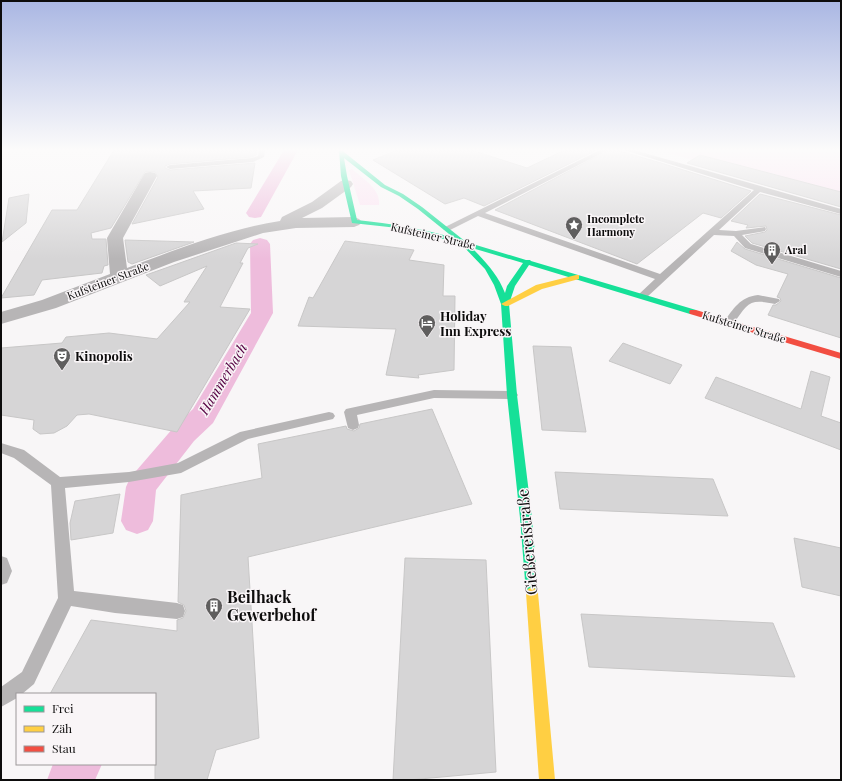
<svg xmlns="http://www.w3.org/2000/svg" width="842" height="781" font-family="'Playfair Display',serif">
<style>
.green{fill:#fbe3f2}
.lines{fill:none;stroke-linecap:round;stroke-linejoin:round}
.canal{fill:#eebcdc;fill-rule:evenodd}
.building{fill:#d6d5d6;stroke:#c8c7c7}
.lane{fill:#b7b5b6;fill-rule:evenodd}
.street{fill:#b7b5b6;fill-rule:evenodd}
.fast{fill:#16e098;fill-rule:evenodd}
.slow{fill:#ffcf43;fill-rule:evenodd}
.jam{fill:#f24e42;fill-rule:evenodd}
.labels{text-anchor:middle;stroke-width:3;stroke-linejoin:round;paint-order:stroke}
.far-poi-label{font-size:11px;font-weight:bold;fill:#0d0c0c;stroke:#f9f5f7;text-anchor:start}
.far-street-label{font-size:11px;fill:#0d0c0c;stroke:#f9f5f7}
.poi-label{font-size:13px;font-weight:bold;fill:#0d0c0c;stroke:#f9f5f7;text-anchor:start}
.water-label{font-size:14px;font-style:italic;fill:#550042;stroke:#f9f5f7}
.near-street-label{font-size:16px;fill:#0d0c0c;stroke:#f9f5f7}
.near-poi-label{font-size:16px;font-weight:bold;fill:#0d0c0c;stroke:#f9f5f7;text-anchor:start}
</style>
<rect width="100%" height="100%" fill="#f8f6f7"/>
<path class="green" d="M657,150H841V201Z
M352,169C363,179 381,189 379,205H360L349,170Z"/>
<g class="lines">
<path class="canal" d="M284,150H298L261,217L255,218L249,217L246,213Z
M260,238L267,240L270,244L273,313L213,423L194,441L156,490L153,521L148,530L137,534L126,530L121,521L126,487L130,478L174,427L193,409L251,313L250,244L253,240Z
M53,764H102L95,780H47Z"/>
</g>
<path class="building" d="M114,150H257L256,155L252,157L170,164L165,166V168L170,170L255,163L251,188L193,191L204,209L132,224L158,177L155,172H145L111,228L91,233L92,239H106L108,265L104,266L102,273L42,280L34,295L1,298L52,210H77Z
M397,150H471L527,168L565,150H597L484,206L464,198L445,204L373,160Z
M609,150H616L661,163L751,191L721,218L703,213L637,264L495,210Z
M700,155L841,192V207L687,163Z
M29,194L26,223L2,242L9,198Z
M760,194L841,215V269L752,243L745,236L765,232L767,230L766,226L746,228L748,225L731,221Z
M125,240L194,242L132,264L128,262Z
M345,241L414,250L409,260L444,265L443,296H455L454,370L418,375L419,378L386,375L396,329L298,326L309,297L313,298Z
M737,242L745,249L841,278V338L768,315L773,305H776L781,301L780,298L777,297L788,274L756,265L731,251Z
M236,243L258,244L248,248L240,263H243L220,307L250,309L177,432L89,414L77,415L67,426L54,433L40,434L33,429L34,420L1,415V348L62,343L66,337L109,333L157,339L190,302H184L207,266L160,286L146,275Z
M623,343L682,365L670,384L609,361Z
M533,346L571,347L586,432L542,430Z
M811,371L830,377L821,416L841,423V450L705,398L716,377L801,409Z
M432,409L472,504L248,557L259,738L216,750L207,780H155V694H50L91,620L177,631V620L183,618L186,611L184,605L178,602L181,495L262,478L258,444L346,426L347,429L354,431L359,428L360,424Z
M555,472L713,479L728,516L560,509Z
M120,494L113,533L71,540L70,523L75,501Z
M794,538L841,548V596L802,587Z
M405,558L486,560L496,772L409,780H393Z
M581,614L773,623L795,677L589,667Z"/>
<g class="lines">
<path class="lane" d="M259,150H265L264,157L253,162L170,169L166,167L170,165L252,158L258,156Z
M600,150H608L485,213L660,274L754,190L624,150H634L841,209V214L760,192L719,230L736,231L765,227L766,229L765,231L742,235L751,244L841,271V277L745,248L734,236L714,235L646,298L642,299L637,296L655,279L478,216L450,230H444L443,228Z
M758,295L779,299L780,301L775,304C748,298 748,304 733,324H725L724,322C733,309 740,297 758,295Z
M434,390L512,391L516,392L518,395L516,398L512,399L434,398L357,415L359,425L358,428L353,430L348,428L344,412L346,409Z
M329,412L333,413L335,416L333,419L248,439L181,473L129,482L65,488L74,591L177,603L183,605L185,611L183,617L177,619L115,613L71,606L34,684L22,694H17V698L1,707V687L22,672L58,598L51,485L14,458L1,453V443L24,450L60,477L129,472L178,463L240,432Z
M1,556L7,558L12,571L7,583L1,585Z"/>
<path class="street" d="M150,172L155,173L157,176L123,238L127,268C175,250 229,229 280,221L282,217L312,202L341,181L346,180L351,181L353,184L351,187L322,208L302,218L354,217L359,219L362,222L359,225L354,227L296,228L263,233L174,262L56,308L1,324V312L42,300L110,274L107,238L143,176L145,173Z"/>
<path class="fast" d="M339,150H343L344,152L385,185L403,194L422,207L466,242L526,260H530L531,261L696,310L697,312L696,314H690L529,265L515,286L509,304L517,395L532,518L538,593L536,597L532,599L528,597L526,593L520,518L507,395L501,304L494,285L485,269L462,245L426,234L398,228L352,223L341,176ZM344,158L381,187L399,196L418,209L454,238C420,228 392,224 357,220L347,176ZM472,248L523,263L507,286L505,293C498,275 486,262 472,248Z"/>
<path class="slow" d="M576,275H579V279L542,289L508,306H505L501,304L536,285Z
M532,587L536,589L538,593L555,780H539L526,593L528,589Z"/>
<path class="jam" d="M690,310H696L841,353V359L690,314L689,312Z"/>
</g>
<linearGradient id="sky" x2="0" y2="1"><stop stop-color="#aab7e3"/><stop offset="0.58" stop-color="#fcfbfb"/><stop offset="1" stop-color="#fcfbfb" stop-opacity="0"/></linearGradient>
<rect width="842" height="259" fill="url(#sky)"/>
<defs>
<g id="sight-pin" transform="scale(0.9)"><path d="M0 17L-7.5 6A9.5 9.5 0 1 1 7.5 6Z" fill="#5f5e5e" stroke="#f9f5f7"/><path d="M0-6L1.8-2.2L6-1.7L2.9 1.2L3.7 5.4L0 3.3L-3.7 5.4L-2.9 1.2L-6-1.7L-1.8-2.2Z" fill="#fff"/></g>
<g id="building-pin" transform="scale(0.9)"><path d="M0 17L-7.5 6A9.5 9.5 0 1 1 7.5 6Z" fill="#5f5e5e" stroke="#f9f5f7"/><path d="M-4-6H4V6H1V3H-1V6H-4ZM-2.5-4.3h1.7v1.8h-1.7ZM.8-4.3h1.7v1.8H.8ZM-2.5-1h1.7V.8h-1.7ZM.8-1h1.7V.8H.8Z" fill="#fff"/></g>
<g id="hotel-pin" transform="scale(0.9)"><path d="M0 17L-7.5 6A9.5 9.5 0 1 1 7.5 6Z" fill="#5f5e5e" stroke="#f9f5f7"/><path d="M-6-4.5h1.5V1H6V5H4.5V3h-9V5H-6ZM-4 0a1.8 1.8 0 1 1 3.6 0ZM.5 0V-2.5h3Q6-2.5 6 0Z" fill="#fff"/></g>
<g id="theatre-pin" transform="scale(0.9)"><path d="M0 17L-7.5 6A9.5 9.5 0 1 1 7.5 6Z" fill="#5f5e5e" stroke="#f9f5f7"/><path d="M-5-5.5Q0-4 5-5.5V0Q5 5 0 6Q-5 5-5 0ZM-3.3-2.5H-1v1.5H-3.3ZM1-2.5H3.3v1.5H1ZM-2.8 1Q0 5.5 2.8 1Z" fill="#fff"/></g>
</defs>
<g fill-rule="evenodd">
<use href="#sight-pin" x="574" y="225"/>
<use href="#building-pin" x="772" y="250"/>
<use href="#hotel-pin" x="427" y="323"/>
<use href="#theatre-pin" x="62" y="356"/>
<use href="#building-pin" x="214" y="606"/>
</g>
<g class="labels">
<g class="far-poi-label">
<text x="587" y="223">Incomplete<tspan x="587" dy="13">Harmony</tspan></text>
<text x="785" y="254">Aral</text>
</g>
<g class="far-street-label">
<text transform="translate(433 236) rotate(13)" y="4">Kufsteiner Straße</text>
<text transform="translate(108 281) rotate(-21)" y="4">Kufsteiner Straße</text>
<text transform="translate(744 327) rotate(17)" y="4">Kufsteiner Straße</text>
</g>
<g class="poi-label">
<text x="440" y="321">Holiday<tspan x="440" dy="15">Inn Express</tspan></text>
<text x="75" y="361">Kinopolis</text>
</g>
<g class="water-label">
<text transform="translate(223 379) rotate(-59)" y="5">Hammerbach</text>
</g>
<g class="near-street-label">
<text transform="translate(527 542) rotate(-95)" y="6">Gießereistraße</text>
</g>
<g class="near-poi-label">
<text x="227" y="603">Beilhack<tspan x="227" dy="18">Gewerbehof</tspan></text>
</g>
</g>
<rect width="842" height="781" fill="none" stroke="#0d0c0c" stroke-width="4"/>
<rect x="16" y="693" width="140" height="72" fill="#f9f5f7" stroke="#9b9899"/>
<rect x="24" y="706" width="20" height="6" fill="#16e098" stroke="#9b9899"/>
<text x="52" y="713" font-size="12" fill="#0d0c0c">Frei</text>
<rect x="24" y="726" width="20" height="6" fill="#ffcf43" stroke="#9b9899"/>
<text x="52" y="733" font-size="12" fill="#0d0c0c">Zäh</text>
<rect x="24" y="746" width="20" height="6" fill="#f24e42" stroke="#9b9899"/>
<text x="52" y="753" font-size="12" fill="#0d0c0c">Stau</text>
</svg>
